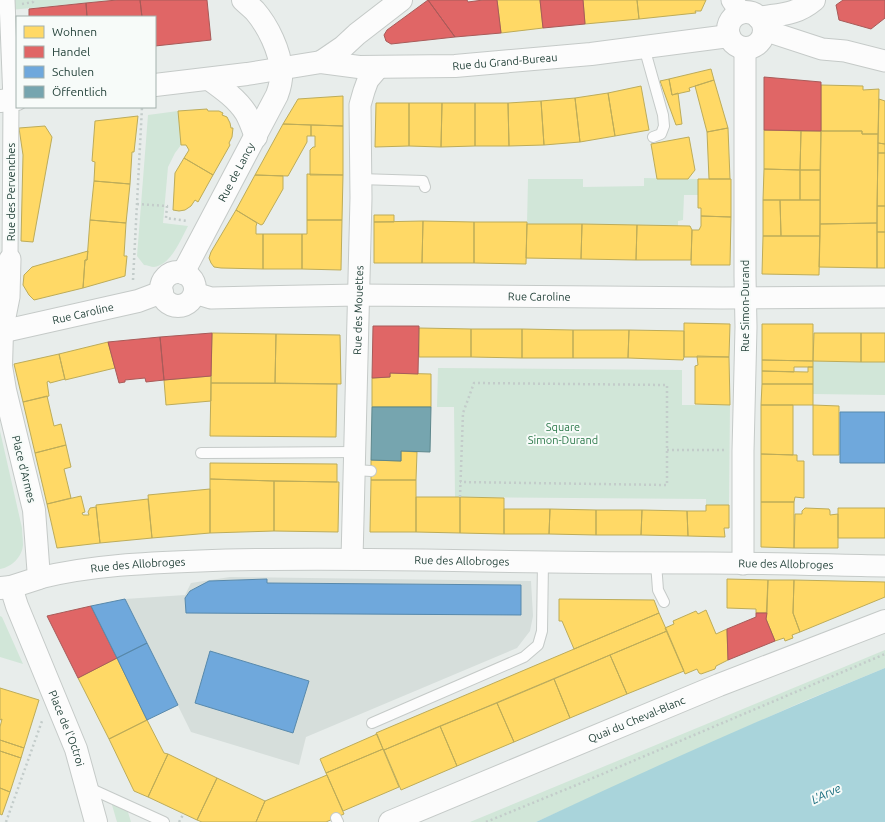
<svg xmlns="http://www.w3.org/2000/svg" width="885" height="822" font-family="Ubuntu,sans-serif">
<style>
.built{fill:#d6dedb;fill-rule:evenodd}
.green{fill:#d1e6d8}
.water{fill:#a9d4db}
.homes{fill:#ffd966;stroke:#bdac59}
.shops{fill:#e06666;stroke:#a85b59}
.schools{fill:#6fa8dc;stroke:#5889ab}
.public{fill:#76a5af;stroke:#5d878c}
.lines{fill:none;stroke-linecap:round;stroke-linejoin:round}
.service-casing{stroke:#c5cac8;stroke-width:12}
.pedestrian-casing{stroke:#c5cac8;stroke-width:17}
.minor-casing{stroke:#c5cac8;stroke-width:23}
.tertiary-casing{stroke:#c5cac8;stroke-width:24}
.path{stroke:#c3ccca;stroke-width:2.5;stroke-dasharray:2 3;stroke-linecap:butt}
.service{stroke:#fcfcfc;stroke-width:10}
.pedestrian{stroke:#fcfcfc;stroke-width:15}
.minor{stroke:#fcfcfc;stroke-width:21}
.tertiary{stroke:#fcfcfc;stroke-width:22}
.labels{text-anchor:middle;stroke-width:4;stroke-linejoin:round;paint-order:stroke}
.street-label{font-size:11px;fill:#24423a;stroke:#f7fbf9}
.park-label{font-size:11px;fill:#2d7a4b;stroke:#f7fbf9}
.water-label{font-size:12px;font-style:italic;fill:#1c6f80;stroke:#f7fbf9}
</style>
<rect width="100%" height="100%" fill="#e8edeb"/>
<path class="built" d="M230,577L531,581L533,616L530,631L517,648L306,737L299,765L191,732L125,599L185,595L191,583ZM267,579V583L520,585L521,615L186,613L185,598L190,591L209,581Z"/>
<path class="green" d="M10,0H117L10,10Z
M178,111L181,145L175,153L168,167L163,223L188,226C181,239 171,265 154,267C151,267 147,265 144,265L137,256L148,115Z
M644,178L698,179V195H684L683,220L678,221V226L527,224L528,179H583V187L644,186Z
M813,361L885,362V395L813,394Z
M438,368L682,370V405H730L729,505H706V499L455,497L454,407H437Z
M0,431L22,528C22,534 23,539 23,545C22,557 12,567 0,569Z
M0,616L2,617L23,664L0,657Z
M885,650V668L802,702L536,822H470Z
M115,804L127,809L131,822H117L112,805Z"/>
<path class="water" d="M885,668V822H536C651,768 767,716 885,668Z"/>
<path class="homes" d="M497,0H540L543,28L501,33Z
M583,0H637L639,19L585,24Z
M637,0H706L701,11H695L696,13L639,19Z
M711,69L714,80L689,88L690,91L672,95L669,79Z
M669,79L672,95L678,93L682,124L676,125L660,81Z
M714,80L728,128L707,132L695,86Z
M821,85L863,86V90L879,89L878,134H862V131H821Z
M641,86L649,130L615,136L608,93Z
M608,93L615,136L580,142L575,98Z
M343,96V126L283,124L298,99Z
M575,98L580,142L544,145L541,101Z
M879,99L885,101V144L878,143Z
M541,101L544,145L509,146L508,103Z
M376,103H409V146L375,147Z
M409,103H442L441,147L409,146Z
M442,103H475V146L441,147Z
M475,103H508L509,146H475Z
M207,109L208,111H219L223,113L222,115L227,117L230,123L231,128H233L232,137L229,143L230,145L213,175L184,158L189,150L186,145H181L178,111Z
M138,116L134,152H132L130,184L94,181L95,162L92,161L95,121Z
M283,124L311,125V136H307V142L288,176L255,175Z
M311,125L343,126V175H310V150L313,147H315V136H311Z
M45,126L52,137L33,242L21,241L23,155L19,128Z
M728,128L730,179H709L707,132Z
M764,130L801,131L800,170L764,169Z
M801,131H821L820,170H800Z
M821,131H862V134H878L877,223L820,224Z
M689,137L695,170L688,179H657L651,144Z
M878,143L885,144V153H878Z
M878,153H885V206H877Z
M184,158L213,175L198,202L195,200L191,206L185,210L179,211L173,210L175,173Z
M764,169L800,170V200H763Z
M800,170H820V200H800Z
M307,174L343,175L342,220H307Z
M255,175L283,176V189L263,224L261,225L236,210Z
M698,179H731V217L701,216V208H698Z
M94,181L130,184L126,223L90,220Z
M763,200H780L781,236H763Z
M780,200H820V236H781Z
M877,206H885V232H877Z
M236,210L257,223L256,226V234H263V269L221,268L214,267L211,263L209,258L211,252Z
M374,215H394V222H374Z
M701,216L731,217L730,265H691L692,230H699L701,226Z
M90,220L126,223L124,256H127L125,276L83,288L85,260H87Z
M307,220H342L341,270L302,269V234H307Z
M423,221L474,222V263H422Z
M423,221L422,263H374V222Z
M474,222H527L526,264L474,263Z
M877,223V268L819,267L820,224Z
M527,224H582L581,259L526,258Z
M582,224L637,225L636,260L581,259Z
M637,225L690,226L692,230L691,260H636Z
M877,232H885V268H877Z
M263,234H302V269H263Z
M763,236H820L819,275L762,274Z
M88,251L87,260H85L83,288L34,300L29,295L23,285L24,275L32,267Z
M684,323L730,324L729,357H684Z
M762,324H813V361L762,360Z
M419,328L471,329V357H419Z
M471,329H522V358L471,357Z
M522,329L573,330V358H522Z
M573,330H629L628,358H573Z
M629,330L684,331V357L683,360L628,358Z
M212,333L276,334L275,383H211Z
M814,333H861V362L813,361Z
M861,333H885V362H861Z
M276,334L340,335L341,384L275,383Z
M108,342L115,368L65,380L59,354Z
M59,354L65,379L50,383L49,381L47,382L49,396L23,402L14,364Z
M697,356L729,357L730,405L695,404V366L698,365Z
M762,360L813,361V367H794V372L762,371Z
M808,367H813V384H762V371L808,372Z
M390,373L431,374V407H372V378L390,377Z
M211,376V401L166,405L164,380Z
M211,383L337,384L336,437L210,436Z
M762,384H813V405H761Z
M47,396L54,426L61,424L66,445L35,453L23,402Z
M761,405H793V455L761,454Z
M813,405L839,406V455H813Z
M66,445L71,467L64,469L71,498L47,504L35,453Z
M401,451L417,452L416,480H371V460L401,461Z
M761,454L797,455V461H804V498L795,497L794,502H761Z
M210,463L337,464V482L274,481L210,479Z
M210,479L274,481V531L210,533Z
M371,480H416V532H370Z
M274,481L339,482L338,532L274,531Z
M210,489V533L152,538L148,495Z
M81,496L85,512L82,513L83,515H89L88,512L90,508L96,507L100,543L57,548L47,504Z
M416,497H460V533L416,532Z
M460,497L504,498V534L460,533Z
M148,499L152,538L100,543L96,505Z
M761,502H794V548L761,547Z
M706,505H729V528H724L725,537L688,536L687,511H706Z
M805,508L829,509L830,511V515L838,514V548H794L795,514H802V511Z
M838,508H885V538H838Z
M504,509H550L549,534H504Z
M550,509L596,510V535L549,534Z
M596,510H642L641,535H596Z
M642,510L687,511L688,536L641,535Z
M727,579L768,580L767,613H756V609L727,608Z
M768,580H794L793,613L800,632L792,635L793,638L785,641L784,638L775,641L766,619Z
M794,580L885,582V597L800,632L793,613Z
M559,599L654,600L659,613L574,649L562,621H559Z
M706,610L716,634L727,629L728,660L716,666L715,669L701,674L699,673L697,669L685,674L665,628L674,624L673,621L696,611L698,614Z
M659,613L667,631L384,750L383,749L376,733Z
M667,631L684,671L627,694L610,655Z
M610,655L627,694L570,718L554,679Z
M117,658L147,720L109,739L78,678Z
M554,679L570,718L514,742L497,703Z
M0,688L39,700L24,748L0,740V727L2,719L0,720Z
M497,703L514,742L457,766L440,726Z
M147,720L164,753L168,754L148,797L134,791L109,739Z
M440,726L457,766L401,790L384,750Z
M377,734L383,749L326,773L320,759Z
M0,740L24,748L21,758L0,751Z
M383,749L399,787L343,811L326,773Z
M0,751L21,758L10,792L0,788Z
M168,754L217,778L197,820L148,797Z
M327,775L344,814L326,822H256L265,801Z
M217,778L265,801L256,822H202L197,820Z
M0,788L10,792L2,815L0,814Z"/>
<path class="shops" d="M117,0H140L142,17H87L86,3Z
M140,0H207L211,40L155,46V17H142Z
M428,0L455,37L391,44L386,41L384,35L387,30Z
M428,0H467L468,2L483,0H497L501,33L455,37Z
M540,0H583L585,24L543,28Z
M843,0H885V18L871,29L839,20L836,5Z
M86,3L87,17H29V9Z
M764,77L821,82V131L764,130Z
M373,326H419L418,374L390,373V377L372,378Z
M212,333L211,376L164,380L160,337Z
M160,337L164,380L146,382L145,378L125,380V382L119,383L108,342Z
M91,606L117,658L78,678L47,616Z
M756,613H767L766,619L775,641L728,660L727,629L756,617Z"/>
<path class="schools" d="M840,412H885V463H840Z
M267,579V583L521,585V615L186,613L185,598L190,591L209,581Z
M125,599L147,643L117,658L91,606Z
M147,643L178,705L147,720L117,658Z
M210,651L309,681L293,733L195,703Z"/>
<path class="public" d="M372,407H431L430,452L401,451V461L371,460Z"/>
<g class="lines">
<g class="service-casing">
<path id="service" d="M644,47L663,115L664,126L661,134L653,137
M360,179L423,181L425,187
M201,453L355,452
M355,470L371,471
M656,563L658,590L664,602
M372,723L524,657L538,645L542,631L543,562
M87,787L164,822
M336,818L338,822"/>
</g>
<g class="pedestrian-casing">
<path id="pedestrian" d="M7,0L11,100L10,259"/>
</g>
<g class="minor-casing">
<g id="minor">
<path d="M732,0L741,13"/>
<path d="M764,30L822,49L845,51L885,61"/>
<path id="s1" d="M195,293L211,298L358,295L722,298L885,297"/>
<path d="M2,332L9,297L10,259"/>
<path id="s2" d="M352,559L361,198L360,105L364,91L368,80L379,67"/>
<path d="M743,564V451L746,327L745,276V48"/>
<path id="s3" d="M39,578C92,565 146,563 200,561C275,558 350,559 425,560C520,562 615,563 710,563C769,563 827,565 885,566"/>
</g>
</g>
<g class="tertiary-casing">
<g id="tertiary">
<circle cx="746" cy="30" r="18"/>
<path d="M759,18C781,14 796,15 814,0"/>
<path d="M321,62L343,47L357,34L401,0"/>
<path d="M209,79C223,89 237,99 246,113C250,120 253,129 256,137"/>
<path id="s4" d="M155,85L247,74L321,62L359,67L455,66L591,54L729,36"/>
<path d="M0,101L17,99"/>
<circle cx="178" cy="289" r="17"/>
<path id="s5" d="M183,273L277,95C280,87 282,79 281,70C280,51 268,26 255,11C251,7 247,4 243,0"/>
<path id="s6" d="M0,332L138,301L162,292"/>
<path id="s7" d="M11,587L17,606L76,749L96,822"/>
<path d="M0,588L11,587L39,578L34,510L5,390L1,366L2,332"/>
<path id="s8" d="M390,822L719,685L885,621"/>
</g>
</g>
<path class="path" d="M22,4L33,2L34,0
M137,204L167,206L166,218L188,221
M133,280L142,107
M667,450H724
M460,497L463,413L474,383L667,385V485L460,482
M6,822L42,721
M179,822L184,813
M486,822L574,786L885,654"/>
<use href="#service" class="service"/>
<use href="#pedestrian" class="pedestrian"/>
<use href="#minor" class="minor"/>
<use href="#tertiary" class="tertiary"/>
</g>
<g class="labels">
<g class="street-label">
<text dy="4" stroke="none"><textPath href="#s4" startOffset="352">Rue du Grand-Bureau</textPath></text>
<text dy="4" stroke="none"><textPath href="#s5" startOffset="114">Rue de Lancy</textPath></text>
<text transform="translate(11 192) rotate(-90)" y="4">Rue des Pervenches</text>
<text dy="4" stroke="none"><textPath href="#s1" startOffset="345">Rue Caroline</textPath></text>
<text transform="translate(745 306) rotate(-90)" y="4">Rue Simon-Durand</text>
<text dy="4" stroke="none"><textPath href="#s2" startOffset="249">Rue des Mouettes</textPath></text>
<text dy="4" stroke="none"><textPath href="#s6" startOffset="85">Rue Caroline</textPath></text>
<text transform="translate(24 469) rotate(76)" y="4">Place d'Armes</text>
<text dy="4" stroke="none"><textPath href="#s3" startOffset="424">Rue des Allobroges</textPath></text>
<text dy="4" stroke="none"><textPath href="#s3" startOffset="748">Rue des Allobroges</textPath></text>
<text dy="4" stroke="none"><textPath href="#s3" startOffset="100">Rue des Allobroges</textPath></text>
<text dy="4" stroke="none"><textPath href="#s8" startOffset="267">Quai du Cheval-Blanc</textPath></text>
<text dy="4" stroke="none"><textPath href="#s7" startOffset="152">Place de l'Octroi</textPath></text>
</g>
<g class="park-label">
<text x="563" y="431">Square<tspan x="563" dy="13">Simon-Durand</tspan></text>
</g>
<g class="water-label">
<text transform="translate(826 794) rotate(-25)" y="4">L'Arve</text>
</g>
</g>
<rect x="16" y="16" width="140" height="92" fill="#f7fbf9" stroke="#a3b1ad"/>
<rect x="24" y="26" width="20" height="12" fill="#ffd966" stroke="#a3b1ad"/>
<text x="52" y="36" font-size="12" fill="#24423a">Wohnen</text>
<rect x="24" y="46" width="20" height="12" fill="#e06666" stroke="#a3b1ad"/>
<text x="52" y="56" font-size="12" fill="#24423a">Handel</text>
<rect x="24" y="66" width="20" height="12" fill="#6fa8dc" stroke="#a3b1ad"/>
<text x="52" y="76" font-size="12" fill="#24423a">Schulen</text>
<rect x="24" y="86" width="20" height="12" fill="#76a5af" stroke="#a3b1ad"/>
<text x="52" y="96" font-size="12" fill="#24423a">Öffentlich</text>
</svg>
